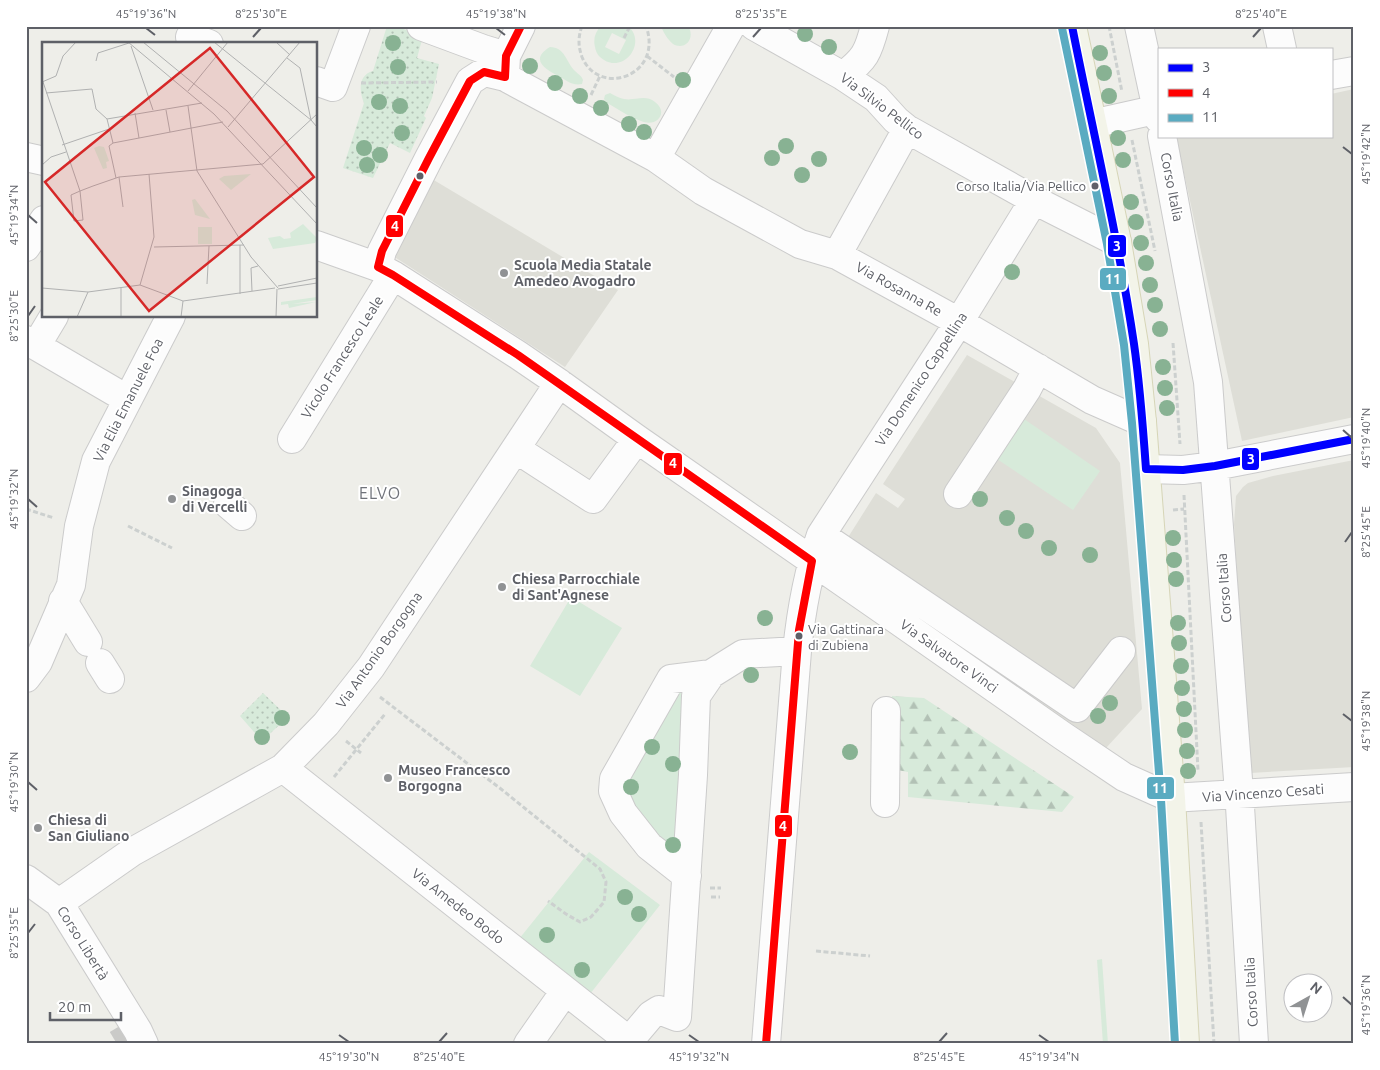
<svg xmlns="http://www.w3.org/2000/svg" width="1380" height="1070" font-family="Ubuntu,sans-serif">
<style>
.education{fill:#deded7}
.green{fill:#d7eada;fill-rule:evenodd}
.forest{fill:url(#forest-firs)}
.garden{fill:url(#garden-dots)}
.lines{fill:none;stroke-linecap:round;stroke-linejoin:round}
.minor-tunnel{stroke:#cacac8;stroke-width:28;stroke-dasharray:28 14;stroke-linecap:butt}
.minor-casing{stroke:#cbcbcb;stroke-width:30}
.major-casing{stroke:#d6d5b7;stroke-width:30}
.path{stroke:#ccd0cf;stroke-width:3;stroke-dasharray:5 2.5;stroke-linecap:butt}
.minor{stroke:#fcfcfc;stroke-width:28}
.major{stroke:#f3f4e9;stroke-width:28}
.bus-1-casing{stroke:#fff;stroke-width:11}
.bus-2-casing{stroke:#fff;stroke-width:11}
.bus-3-casing{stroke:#fff;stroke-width:11}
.bus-1{stroke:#00f;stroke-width:8}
.bus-2{stroke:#f00;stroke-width:8}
.bus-3{stroke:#5aabc1;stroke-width:8}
.tree{fill:#88b293}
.ticks{fill:none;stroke:#5e6067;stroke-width:2}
.bus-dot{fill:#5e6067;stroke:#fff;stroke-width:2}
.poi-dot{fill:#909294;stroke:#fff;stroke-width:2}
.labels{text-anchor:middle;stroke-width:4;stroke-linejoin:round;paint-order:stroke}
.bus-label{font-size:13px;fill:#5e6067;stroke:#fff;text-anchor:end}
.street-label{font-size:14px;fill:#5e6067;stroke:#fff}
.poi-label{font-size:14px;font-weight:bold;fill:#5e6067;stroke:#fff;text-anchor:start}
.quarter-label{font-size:16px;letter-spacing:1px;fill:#6f7279;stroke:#fff}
.inset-road{fill:none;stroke:#b0b1b1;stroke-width:1}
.view{fill:#d62828;fill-opacity:0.15;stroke:#d62828;stroke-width:2.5}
.inset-edge{fill:none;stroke:#5e6067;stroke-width:2.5}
.line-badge{stroke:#fff;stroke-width:2}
.badge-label{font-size:14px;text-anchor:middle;font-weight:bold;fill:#fff}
.neatline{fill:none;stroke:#5e6067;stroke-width:2}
.ticks-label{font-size:12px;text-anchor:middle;fill:#5e6067}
</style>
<defs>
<pattern id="forest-firs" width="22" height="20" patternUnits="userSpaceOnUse" patternTransform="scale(1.25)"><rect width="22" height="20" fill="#d7eada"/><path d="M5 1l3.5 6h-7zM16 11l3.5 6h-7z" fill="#b2c1b5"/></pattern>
<pattern id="garden-dots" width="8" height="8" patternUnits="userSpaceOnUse" patternTransform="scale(1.25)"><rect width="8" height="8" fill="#d7eada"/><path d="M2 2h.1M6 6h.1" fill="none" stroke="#b2c1b5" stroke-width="1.8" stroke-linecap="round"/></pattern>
</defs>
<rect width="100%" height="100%" fill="#eeeee9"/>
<path class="education" d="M1354,89V417L1242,441L1176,136H1331V94Z
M432,179L618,290L565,367L393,256Z
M967,355L1096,428L1120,463L1142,709L1106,748L835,558L876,493L898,508L905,499L883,484Z
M1354,460V767L1250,773L1237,591H1238L1234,524L1236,496L1243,487L1248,483L1273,476Z"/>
<path class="green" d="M601,26H628C647,42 625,73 604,60C599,57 596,53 595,47C593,39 595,32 601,26ZM612,33L626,40L619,54L605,47Z
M661,26H688C696,38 685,51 673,44C668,40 663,32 661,26Z
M550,47C565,47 566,62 575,71C579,75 581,75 583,80L582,84C573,86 567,81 560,77C547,70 528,60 550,47Z
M610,93C614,95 619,98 624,99C635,101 645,94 655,102C669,112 657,128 641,121C629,117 618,109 607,103L604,99L605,95Z
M1024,419L1100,471L1073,510L997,459Z
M571,597L622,628L580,696L530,666Z
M669,690L691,696L681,859L627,807L620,776Z
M589,852L660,905L590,994L519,939Z
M1102,959L1108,1044H1103L1097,960Z"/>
<path class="forest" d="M892,696L924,698L1074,797L1062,812L908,797V772L892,769Z"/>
<path class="garden" d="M387,26H395L423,36L417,58L439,64L432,98L424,116L426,118L410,153L390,143L373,178L343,168L364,103C359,91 358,75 373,71Z
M263,693L288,717L262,741L240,716Z"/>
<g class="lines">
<path class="minor-tunnel" d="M117,1044L127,1038"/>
<g class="minor-casing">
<path id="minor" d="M421,26L483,49L506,56
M754,26L843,76L876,98L896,120L907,129L1034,200L1117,242
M1139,26L1159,119
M1277,26L1282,49
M190,37L209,44
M505,75L506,56L521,26
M1331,75L1354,71
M843,76C865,59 868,53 875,26
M316,81L333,87L356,26
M1092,124L1159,109
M1162,136L1208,382L1240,806L1254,1044
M26,157L44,161
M656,158L731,26
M316,245L378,267L393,275L518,355L559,383L637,439L883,610L1063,736L1124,777L1171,798L1354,787
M26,247L44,220
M837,255L907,129
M378,267L382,251L429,158L470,81L484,72L505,77L656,158L703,191L800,244L837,255L959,322L1092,400L1142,422
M26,340L127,399
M36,346L54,316
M292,439L393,275
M516,449L593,499L637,439
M1146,469L1183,470L1215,466L1354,439
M958,494L1027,389L1038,368
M228,504L242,516
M821,535L1077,708L1121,651
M63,601L88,642
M100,663L110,679
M26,678L38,662L71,585L79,526L96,461L171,316
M283,768L633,1044
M885,803L886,711
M687,876L649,846L623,813L613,791L614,779L671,679L711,674
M26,879L59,903L138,1031L144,1044
M59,903L132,852L283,768L326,724L371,667L559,383
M629,1041L651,1015L659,1010L677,1017L693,775L696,696L711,674L743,654L797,651
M528,1044L565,991
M766,1044L797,651C801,612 808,572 821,535L959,322L1034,200"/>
</g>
<g class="major-casing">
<path id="major" d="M1072,26L1117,242L1134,344L1142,422L1171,798L1185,1044"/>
</g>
<path class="path" d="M582,26C578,37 578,46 582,57C599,98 664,76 646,26
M1109,26L1122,92
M624,38L630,26
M647,56L674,77
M361,83L437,82
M591,95L600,76
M1132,140L1155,251
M1173,343L1180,444
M1184,495L1198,771
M26,509L54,518
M1173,510L1184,509
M128,526L172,548
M380,697L501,789L600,869L606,882L604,902L591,917L580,922L566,914L548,901
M346,741L361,753
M334,777L385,714
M1201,822L1214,1044
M710,888H721
M711,897H720
M816,951L870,956"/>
<use href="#minor" class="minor"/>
<use href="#major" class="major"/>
<g class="bus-1-casing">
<path id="bus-1" d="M1072,26C1093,132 1118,237 1134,344C1140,385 1143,427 1146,469
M1146,469L1183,470L1215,466L1354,439"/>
</g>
<g class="bus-2-casing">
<path id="bus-2" d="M521,26L506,56L505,77L484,72L470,81L429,158L382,251L378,267L393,275L518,355L812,561L799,630L766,1044"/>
</g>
<g class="bus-3-casing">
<path id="bus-3" d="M1062,28L1107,244L1124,345L1132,423L1161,799L1175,1044"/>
</g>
<use href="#bus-1" class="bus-1"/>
<use href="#bus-2" class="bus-2"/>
<use href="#bus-3" class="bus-3"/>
</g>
<g class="tree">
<circle cx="805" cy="34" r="8"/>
<circle cx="393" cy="43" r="8"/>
<circle cx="829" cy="47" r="8"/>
<circle cx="1100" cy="53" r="8"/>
<circle cx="530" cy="66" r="8"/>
<circle cx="398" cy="67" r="8"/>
<circle cx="1104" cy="73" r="8"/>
<circle cx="683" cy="80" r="8"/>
<circle cx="555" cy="83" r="8"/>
<circle cx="580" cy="96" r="8"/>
<circle cx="1109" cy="96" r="8"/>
<circle cx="379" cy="102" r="8"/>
<circle cx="400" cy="106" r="8"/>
<circle cx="601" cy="108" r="8"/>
<circle cx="629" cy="124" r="8"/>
<circle cx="644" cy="132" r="8"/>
<circle cx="402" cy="133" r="8"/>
<circle cx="1118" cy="138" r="8"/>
<circle cx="786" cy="146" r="8"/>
<circle cx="364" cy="148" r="8"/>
<circle cx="380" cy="155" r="8"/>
<circle cx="772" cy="158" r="8"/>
<circle cx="819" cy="159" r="8"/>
<circle cx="1123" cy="160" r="8"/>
<circle cx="367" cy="165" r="8"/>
<circle cx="802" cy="175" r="8"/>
<circle cx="1131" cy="202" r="8"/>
<circle cx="1136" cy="222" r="8"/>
<circle cx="1141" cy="243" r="8"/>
<circle cx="1146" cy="263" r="8"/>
<circle cx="1012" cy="272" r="8"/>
<circle cx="1150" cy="285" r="8"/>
<circle cx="1155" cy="305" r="8"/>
<circle cx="1160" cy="329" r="8"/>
<circle cx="1163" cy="367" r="8"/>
<circle cx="1165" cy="388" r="8"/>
<circle cx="1167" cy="408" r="8"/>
<circle cx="980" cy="499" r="8"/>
<circle cx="1007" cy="518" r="8"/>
<circle cx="1026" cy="531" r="8"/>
<circle cx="1173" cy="538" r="8"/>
<circle cx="1049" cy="548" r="8"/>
<circle cx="1090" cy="555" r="8"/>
<circle cx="1174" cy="560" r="8"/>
<circle cx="1176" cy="579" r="8"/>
<circle cx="765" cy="618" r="8"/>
<circle cx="1178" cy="623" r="8"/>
<circle cx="1179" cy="643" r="8"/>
<circle cx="1181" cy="666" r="8"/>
<circle cx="751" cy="675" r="8"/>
<circle cx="1182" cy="688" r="8"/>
<circle cx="1110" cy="703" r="8"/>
<circle cx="1184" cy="709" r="8"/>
<circle cx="1098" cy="716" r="8"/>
<circle cx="282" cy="718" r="8"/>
<circle cx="1185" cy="730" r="8"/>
<circle cx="262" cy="737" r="8"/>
<circle cx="652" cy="747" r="8"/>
<circle cx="1187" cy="751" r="8"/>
<circle cx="850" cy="752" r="8"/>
<circle cx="673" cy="764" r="8"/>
<circle cx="1188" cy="771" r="8"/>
<circle cx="631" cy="787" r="8"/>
<circle cx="673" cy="845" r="8"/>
<circle cx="625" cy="897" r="8"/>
<circle cx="639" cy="914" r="8"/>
<circle cx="547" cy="935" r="8"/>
<circle cx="582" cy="970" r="8"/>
</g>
<path class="ticks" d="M146,28L155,35M496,28L505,35M253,37L261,28M753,37L761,28M1253,37L1261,28M1343,147L1352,154M28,215L37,223M28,316L35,306M1343,430L1352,438M28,499L37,507M1345,542L1352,532M1343,714L1352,721M28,782L37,790M28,933L35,924M1343,997L1352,1005M339,1035L349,1042M689,1035L699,1042M1039,1035L1049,1042M439,1042L447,1033M939,1042L947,1033"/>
<g class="bus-dot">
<circle cx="420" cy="176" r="4.5"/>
<circle cx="1095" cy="186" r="4.5"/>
<circle cx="799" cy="636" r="4.5"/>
</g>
<g class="poi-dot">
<circle cx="504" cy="273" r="5"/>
<circle cx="172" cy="499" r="5"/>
<circle cx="502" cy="587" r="5"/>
<circle cx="388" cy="778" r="5"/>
<circle cx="38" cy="828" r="5"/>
</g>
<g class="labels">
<g class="bus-label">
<text x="1086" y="191">Corso Italia/Via Pellico</text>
<text x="808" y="634" text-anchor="start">Via Gattinara<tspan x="808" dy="16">di Zubiena</tspan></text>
</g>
<g class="street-label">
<text transform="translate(882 106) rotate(37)" y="5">Via Silvio Pellico</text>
<text transform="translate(1172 187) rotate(79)" y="5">Corso Italia</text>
<text transform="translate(899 289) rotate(29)" y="5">Via Rosanna Re</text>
<text transform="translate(342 357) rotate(-58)" y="5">Vicolo Francesco Leale</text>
<text transform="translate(921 379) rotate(-57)" y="5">Via Domenico Cappellina</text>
<text transform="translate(128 400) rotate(-63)" y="5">Via Elia Emanuele Foa</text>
<text transform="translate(1224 588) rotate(-94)" y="5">Corso Italia</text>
<text transform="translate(379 650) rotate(-55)" y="5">Via Antonio Borgogna</text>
<text transform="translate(949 656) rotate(35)" y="5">Via Salvatore Vinci</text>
<text transform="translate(1263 793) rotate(-4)" y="5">Via Vincenzo Cesati</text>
<text transform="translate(458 906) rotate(38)" y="5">Via Amedeo Bodo</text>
<text transform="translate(83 943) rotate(58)" y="5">Corso Libertà</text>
<text transform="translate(1251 992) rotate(-93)" y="5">Corso Italia</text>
</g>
<g class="poi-label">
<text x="514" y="270">Scuola Media Statale<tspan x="514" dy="16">Amedeo Avogadro</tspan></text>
<text x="182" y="496">Sinagoga<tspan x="182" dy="16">di Vercelli</tspan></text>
<text x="512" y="584">Chiesa Parrocchiale<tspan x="512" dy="16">di Sant'Agnese</tspan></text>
<text x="398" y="775">Museo Francesco<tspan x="398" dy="16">Borgogna</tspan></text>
<text x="48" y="825">Chiesa di<tspan x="48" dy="16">San Giuliano</tspan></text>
</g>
<g class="quarter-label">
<text x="380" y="499">ELVO</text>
</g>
</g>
<g transform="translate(42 42)">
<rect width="275" height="275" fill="#eeeee9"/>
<path d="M153,157L168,177L153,173L150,158ZM156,185H170V202H156ZM275,255V258L250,262L274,260L247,266L246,262L239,263V260Z" fill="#d7eada"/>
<path d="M209,132L189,148L177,137L182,134ZM261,182L275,196L273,201L231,207L226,196L238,194L242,197L249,196L248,191Z" fill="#d7eada"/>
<path d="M57,104L62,105L67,119L64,120L65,126L61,127L52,106Z" fill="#d7eada"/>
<path class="inset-road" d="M86,0L172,72L275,182M101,0L185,69L275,166M172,0L269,78M234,0L248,13M89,4L111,68M245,16L258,26L269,78L275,85M54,19L56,11L87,1M0,37L38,149L41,178L32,179L29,153L38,149L51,144L77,135L221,122L275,72M0,40L14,34L21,14L34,0M146,49L186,0M4,51L50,47L54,67L65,77M146,64L155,129L209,215L236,246M124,68L128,90M93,71L97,96M65,77L160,61M65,77L71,101M186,85L258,0M71,101L181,80M71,101L67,104L74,136M20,103L67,87M0,123L9,115L24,110M77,135L81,165M198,203V252M112,205L202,203M165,242L167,204M98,243L112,195L107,132M236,244L275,236M79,245V275M0,246L46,250L98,243L141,259L233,246M236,247L275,241M210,249L209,226L216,224M35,275L46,250M139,275L141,259M234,275L235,247"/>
<path class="view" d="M168,6L272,135L107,269L3,140Z"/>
<rect width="275" height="275" class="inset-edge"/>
</g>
<g class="line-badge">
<rect x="385" y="214" width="19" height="24" rx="5" fill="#f00"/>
<rect x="1107" y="234" width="20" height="24" rx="5" fill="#00f"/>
<rect x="1099" y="267" width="28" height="24" rx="5" fill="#5aabc1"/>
<rect x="1241" y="447" width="19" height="24" rx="5" fill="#00f"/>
<rect x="663" y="452" width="20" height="24" rx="5" fill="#f00"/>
<rect x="1146" y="776" width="29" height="24" rx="5" fill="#5aabc1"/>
<rect x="774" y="814" width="19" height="24" rx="5" fill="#f00"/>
</g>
<g class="badge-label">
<text x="395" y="231">4</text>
<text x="1117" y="251">3</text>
<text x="1113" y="284">11</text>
<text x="1251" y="464">3</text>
<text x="673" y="468">4</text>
<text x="1160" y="793">11</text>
<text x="783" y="831">4</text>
</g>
<rect width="1380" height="1070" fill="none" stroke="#ffffff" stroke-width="55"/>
<rect x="1158" y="48" width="175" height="90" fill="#ffffff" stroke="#bfbfc2"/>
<rect x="1168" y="64" width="25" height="8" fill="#0000ff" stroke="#bfbfc2"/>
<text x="1202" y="72" font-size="15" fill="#5e6067">3</text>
<rect x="1168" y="89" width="25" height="8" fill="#ff0000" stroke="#bfbfc2"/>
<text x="1202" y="98" font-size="15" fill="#5e6067">4</text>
<rect x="1168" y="114" width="25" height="8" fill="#5aabc1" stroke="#bfbfc2"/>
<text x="1202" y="122" font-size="15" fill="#5e6067">11</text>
<g transform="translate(1308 998) rotate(39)"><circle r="24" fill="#ffffff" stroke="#bfbfc2"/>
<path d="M0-4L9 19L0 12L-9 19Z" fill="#909294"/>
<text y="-8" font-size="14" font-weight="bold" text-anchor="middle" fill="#5e6067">N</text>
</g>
<path d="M50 1012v8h71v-8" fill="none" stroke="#5e6067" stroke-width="2.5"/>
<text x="58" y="1012" font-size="15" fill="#5e6067" stroke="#ffffff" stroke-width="4" paint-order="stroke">20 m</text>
<rect x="28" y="28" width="1324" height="1014" class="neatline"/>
<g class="ticks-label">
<text x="146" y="18">45°19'36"N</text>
<text x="261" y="18">8°25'30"E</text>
<text x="496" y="18">45°19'38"N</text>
<text x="761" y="18">8°25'35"E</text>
<text x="1261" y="18">8°25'40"E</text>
<text transform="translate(1366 154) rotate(-90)" y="4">45°19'42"N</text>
<text transform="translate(14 215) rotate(-90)" y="4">45°19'34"N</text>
<text transform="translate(14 316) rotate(-90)" y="4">8°25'30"E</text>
<text transform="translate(1366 438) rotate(-90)" y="4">45°19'40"N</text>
<text transform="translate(14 499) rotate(-90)" y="4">45°19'32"N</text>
<text transform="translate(1366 532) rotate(-90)" y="4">8°25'45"E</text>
<text transform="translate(1366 721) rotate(-90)" y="4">45°19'38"N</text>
<text transform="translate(14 782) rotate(-90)" y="4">45°19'30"N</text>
<text transform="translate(14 933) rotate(-90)" y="4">8°25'35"E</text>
<text transform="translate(1366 1005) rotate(-90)" y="4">45°19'36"N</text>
<text x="349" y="1061">45°19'30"N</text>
<text x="439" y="1061">8°25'40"E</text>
<text x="699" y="1061">45°19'32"N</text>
<text x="939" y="1061">8°25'45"E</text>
<text x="1049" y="1061">45°19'34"N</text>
</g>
</svg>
